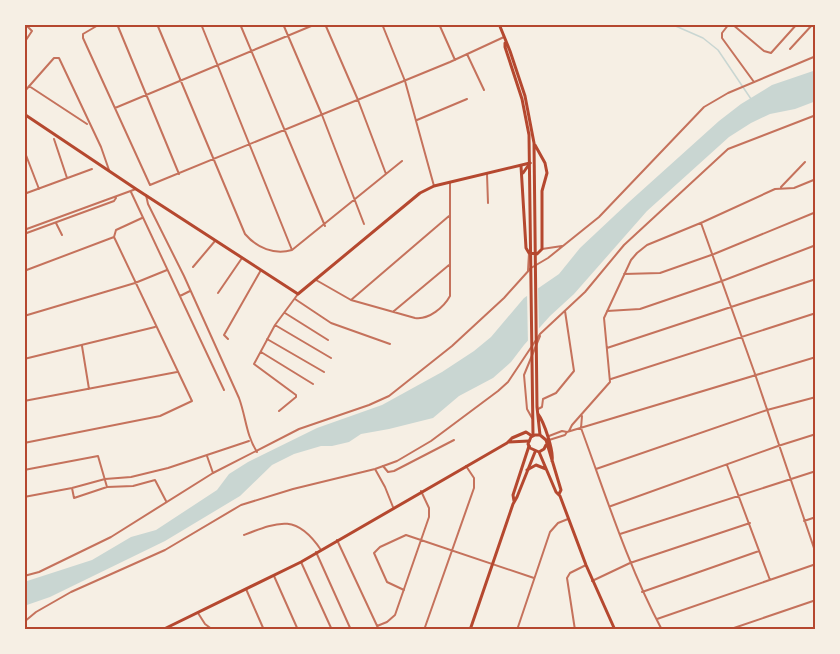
<svg xmlns="http://www.w3.org/2000/svg" width="840" height="654" font-family="'Nunito Sans',sans-serif">
<style>
.water{fill:#c9d6d2}
.pier{fill:#f6efe4}
.lines{fill:none;stroke-linecap:round;stroke-linejoin:round}
.stream{stroke:#c9d6d2;stroke-width:1.5}
.minor{stroke:#c5725c;stroke-width:2}
.tertiary{stroke:#c5725c;stroke-width:2}
.secondary{stroke:#b5482f;stroke-width:3}
.primary{stroke:#b5482f;stroke-width:3}
.trunk{stroke:#b5482f;stroke-width:3}
.neatline{fill:none;stroke:#b5482f;stroke-width:2}
</style>
<rect width="100%" height="100%" fill="#f6efe4"/>
<path class="water" d="M816,70V101L795,109L770,114L751,123L729,137L647,211L574,294L550,316L524,345L511,362L493,378L459,396L433,418L389,429L361,434L349,442L332,446H321L294,454L272,465L240,496L165,541L50,597L24,606V582L92,560L131,537L156,530L217,490L229,474L248,462L317,428L382,405L442,372L474,351L491,337L524,298L559,274L580,248L629,202L719,121L741,104L772,85Z"/>
<path class="pier" d="M538,285L539,332L528,345L527,292Z"/>
<g class="lines">
<path class="stream" d="M671,24L703,38L718,50L751,99"/>
<path class="minor" d="M100,24L83,34V38L150,185L450,62L504,37
M117,24L179,174
M157,24L245,234C257,248 274,255 292,250L402,161
M201,24L292,250
M240,24L325,226
M283,24L322,115L364,224
M325,24L358,100L386,174
M382,24L405,81L434,186
M439,24L455,60
M729,24L722,33V38L754,82
M732,24L764,51L771,53L797,24
M24,43L32,31L25,24
M790,49L813,24
M467,54L484,90
M29,86L87,124
M24,92L54,58H59L101,147L109,170
M115,108L316,24
M417,120L467,99
M54,139L67,178
M24,150L39,189
M487,174L488,203
M781,187L805,162
M131,192L224,390
M24,194L92,169
M146,195L148,204L184,276L239,398C246,417 246,435 257,452
M56,223L62,235
M701,223L755,374L816,554
M193,267L215,241
M24,271L114,237L116,230L142,218
M624,274L660,273L714,254L816,212
M316,280L351,300L415,318C429,320 444,307 450,296V183
M218,293L242,258
M180,296L190,291
M295,299L331,323L390,344
M351,300L449,216
M394,311L449,265
M607,311L640,309L722,281L816,245
M285,313L328,340
M24,316L135,283L167,270
M275,325L331,358
M228,339L224,335L261,270
M267,339L324,372
M82,346L89,389
M607,348L816,279
M261,352L313,384
M24,359L155,327
M611,379L816,313
M24,401L177,372
M279,411L296,397V395L254,364L275,325L298,294
M582,416L581,428C606,496 628,566 662,630
M569,431L572,425L610,382L604,318L631,260L637,253L647,245L703,222L775,189L794,188L816,179
M549,436L562,431L567,432L816,357
M549,440L565,435L567,432
M24,443L160,416L192,401L114,237
M207,456L213,473
M727,465L770,580
M383,466L388,472L394,471L454,440
M596,469L767,410L816,397
M24,470L98,456L107,487L133,486L155,480L166,501
M72,488L74,498L107,487
M24,497L72,488L105,479L131,477L168,468L249,441
M611,506L778,446L816,434
M804,521L816,517
M620,534L816,471
M244,535C280,521 297,514 321,550
M337,540L379,630
M316,552L351,630
M301,562L332,630
M274,576L298,630
M592,581L630,563L750,523
M246,589L264,630
M404,590L387,582L374,553L380,547L406,535L534,578
M642,592L759,551
M198,613L205,624L213,630
M657,619L816,564
M377,626L387,622L395,615L429,517V508L421,491
M424,630L474,488V478L466,466
M517,630L550,532L558,523L568,519
M575,630L567,578L570,573L586,565
M728,630L816,600
M813,630L816,629"/>
<path class="tertiary" d="M24,230L136,189
M24,234L114,201L116,198
M542,249L562,246
M528,271L529,253
M538,409L542,407L543,399L556,393L574,371L565,311
M532,418L527,409L524,375L540,336
M375,469L385,487L393,507
M24,576L39,572L111,537L213,473L299,429L369,405L389,396L452,346L504,298L531,268L548,258L599,217L704,107L728,93L816,56
M24,622L36,612L71,592L165,550L241,505L293,489L375,469L397,461L431,441L498,391L508,382L540,334L585,292L624,245L728,149L816,115"/>
<path class="secondary" d="M24,114L136,189L298,294L420,193L434,186L530,163
M509,442L529,441
M162,630L301,562L507,443L512,438L526,432L532,436"/>
<path class="primary" d="M514,501L513,495L529,446
M470,630L513,504L517,497L535,452"/>
<path class="trunk" d="M499,24L510,51L525,96L534,143L537,407L540,435
M505,43V47L522,99L529,135L533,435
M521,166L526,248L529,253L537,254L542,249V191L547,173L545,163L535,145
M523,173L530,163
M538,414C544,422 554,451 552,461
M540,435L546,440L561,490L559,494
M540,435H535L531,437L528,444L530,448L539,452L544,449L546,445
M539,452L556,492L560,496L586,565L615,630
M527,470L536,465L546,469"/>
</g>
<rect width="840" height="654" fill="none" stroke="#f6efe4" stroke-width="51"/>
<rect x="26" y="26" width="788" height="602" class="neatline"/>
</svg>
